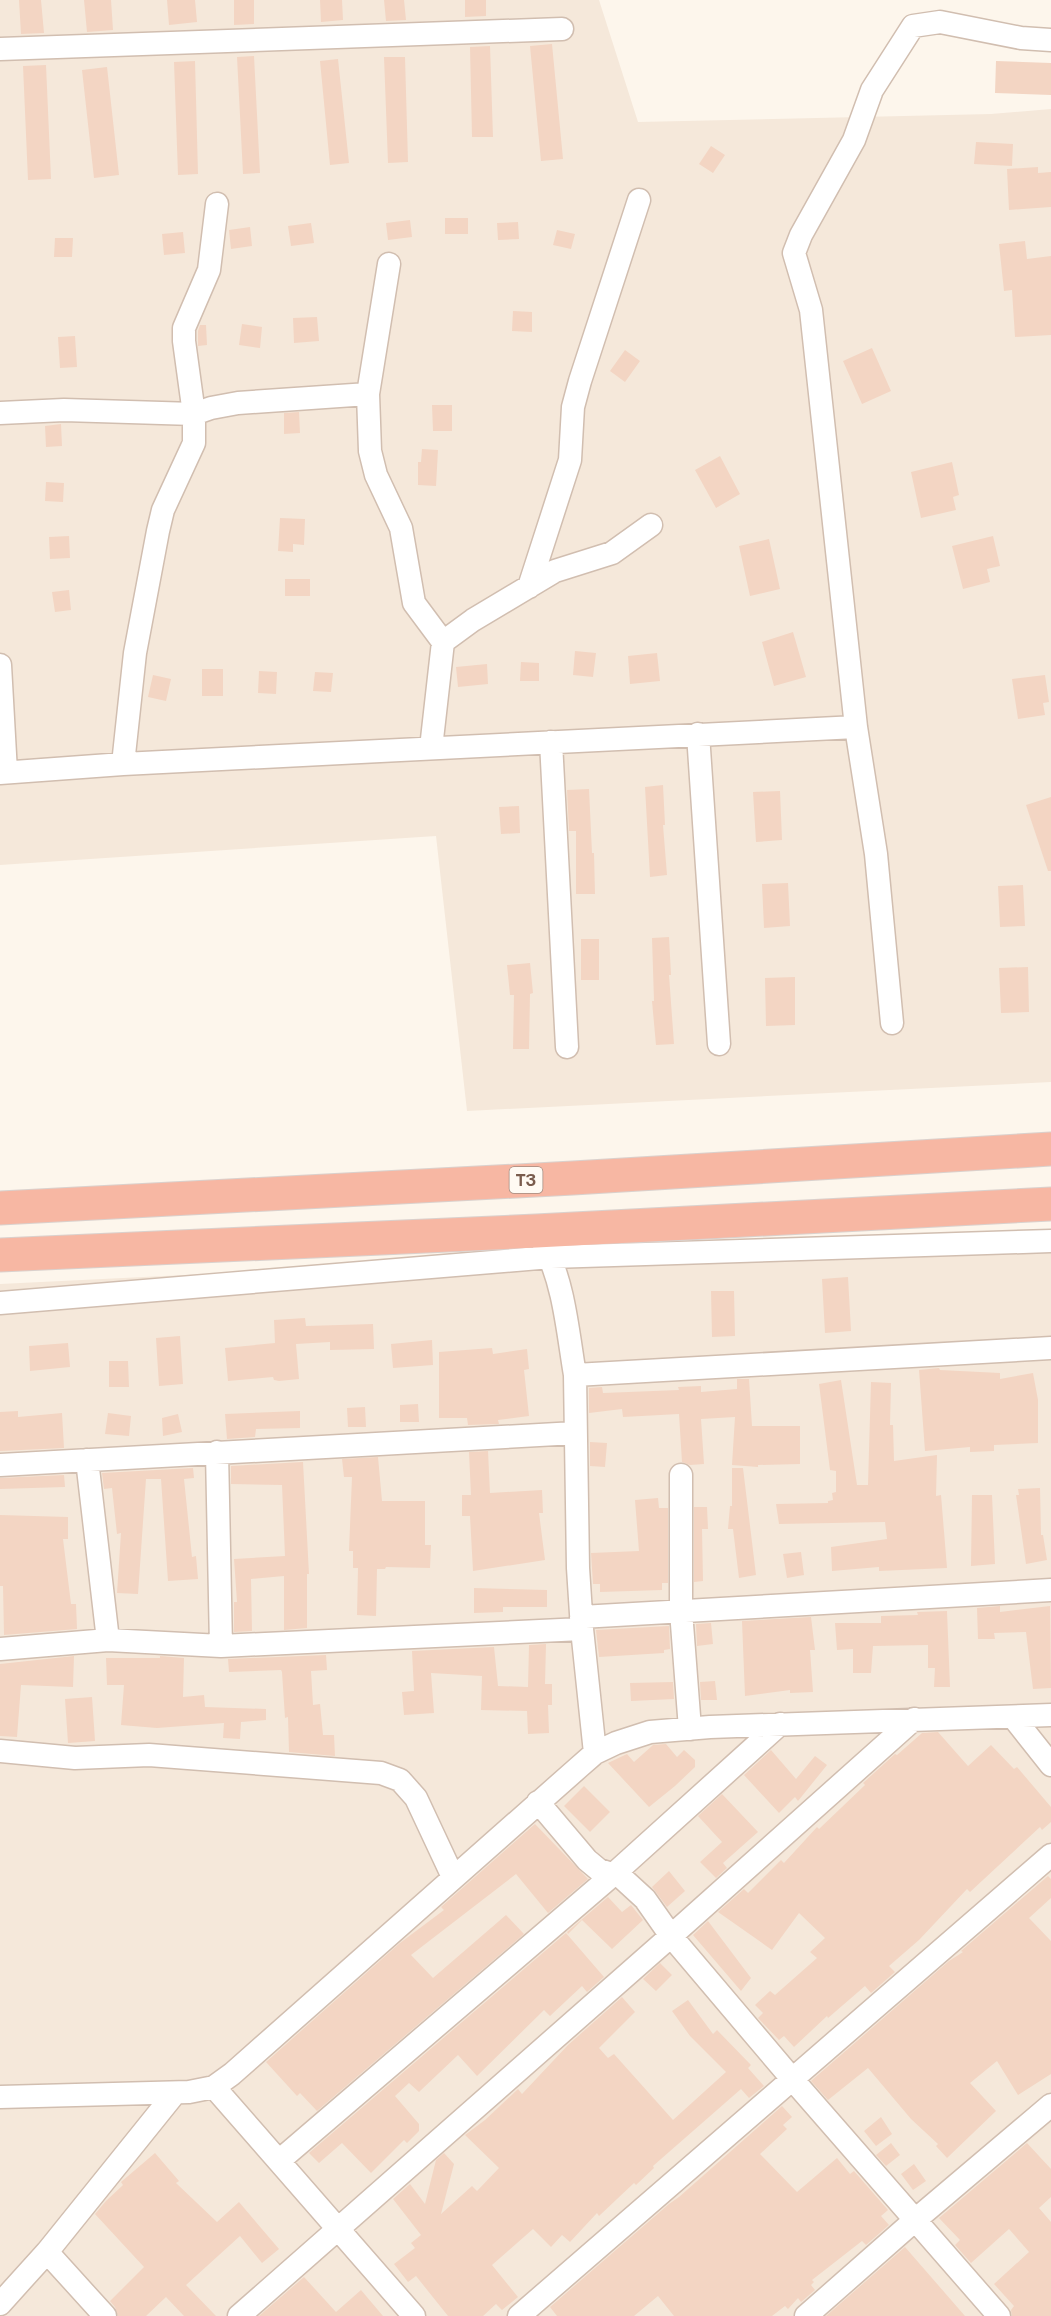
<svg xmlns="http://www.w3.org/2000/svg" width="1051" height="2316" font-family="'Public Sans',sans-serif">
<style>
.residential{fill:#f5e8da}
.building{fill:#f3d5c3}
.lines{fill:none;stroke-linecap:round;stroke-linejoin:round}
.street-casing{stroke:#d1beb0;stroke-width:25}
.highway-casing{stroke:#dad1cd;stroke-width:35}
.street{stroke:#fff;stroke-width:22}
.highway{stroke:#f7b7a3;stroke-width:33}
.labels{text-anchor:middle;stroke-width:5;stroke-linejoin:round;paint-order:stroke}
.shield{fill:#fffaf3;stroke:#a28b7f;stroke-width:1.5}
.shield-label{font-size:16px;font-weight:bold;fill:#7a5c4d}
</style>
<rect width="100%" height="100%" fill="#fdf6ec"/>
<path class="residential" d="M0,0H599L638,122L991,114L1051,109V1082L467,1111L436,836L0,865Z
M1051,1233V2316H0V1284Z"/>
<path class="building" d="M19,0H41L44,33L21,34Z
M84,0H111L113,30L87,32Z
M167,0H195L197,22L169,25Z
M234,0H254V24L234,25Z
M320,0H342L343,20L321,22Z
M384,0H404L406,20L386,21Z
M465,0H486V16L465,17Z
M552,44L563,159L541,161L530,46Z
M490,46L493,137H472L470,47Z
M254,56L260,173L243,174L237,57Z
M384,57H405L408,162L388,163Z
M338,59L349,163L330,165L320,61Z
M195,61L198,174L178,175L174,62Z
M996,61L1051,63V95L995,93Z
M46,65L51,179L28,180L23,66Z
M107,67L119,175L94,178L82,70Z
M976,142L1013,144L1012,166L974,164Z
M711,146L725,155L713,173L699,164Z
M1038,167V173L1051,172V207L1009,210L1007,169Z
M445,218H468V234H445Z
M410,220L412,237L388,240L386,223Z
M518,222L519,239L498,240L497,223Z
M311,223L314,243L291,246L288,226Z
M250,227L252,246L231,249L229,230Z
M557,230L575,234L571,249L553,245Z
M183,232L185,253L164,255L162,234Z
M55,238H73L72,257H54Z
M1025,241L1027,259L1051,256V335L1015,337L1012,290L1004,291L999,244Z
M513,311L532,312V332L512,331Z
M317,317L319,341L294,343L293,318Z
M242,324L262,327L260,348L239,345Z
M200,325H206L207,345L198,346V331Z
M75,336L77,367L60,368L58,337Z
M872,348L891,391L862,404L843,361Z
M625,350L640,361L625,382L610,371Z
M432,405H452V431H433Z
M299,412L300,433L284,434V413Z
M61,424L62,446L46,447L45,426Z
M422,449L438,450L436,486L418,485V462H421Z
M720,456L740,494L716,508L695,470Z
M952,462L959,495L953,497L956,510L921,518L911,472Z
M46,482L64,483L63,502L45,501Z
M280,518L305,519L304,545L293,544V552L278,551Z
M69,536L70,558L50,559L49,537Z
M993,536L1000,566L987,569L990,582L963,589L952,546Z
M769,539L780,589L750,596L739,546Z
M285,579H310V596H285Z
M69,590L71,610L55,612L52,592Z
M793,632L806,677L774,686L762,642Z
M575,651L596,653L593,677L573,675Z
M657,653L660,681L630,684L628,656Z
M521,662L539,663V681H520Z
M487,664L488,684L458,687L456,667Z
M202,669H223V696H202Z
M259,671L277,672L276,694L258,693Z
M315,672L333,673L331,692L313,691Z
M153,675L171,679L166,701L148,697Z
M1045,675L1049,702L1043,703L1045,715L1018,719L1012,679Z
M663,785L665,825H663L667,875L650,877L645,787Z
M589,789L592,853H594L595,894H576V831H569L567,790Z
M780,791L782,840L756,842L753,792Z
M1051,797V871H1048L1026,805Z
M519,806L520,833L501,834L499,807Z
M788,883L790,926L764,928L762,884Z
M1023,885L1025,926L1000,927L998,886Z
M669,937L671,975H669L674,1044L656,1045L652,1001H654L652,938Z
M581,939H599V980H581Z
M530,963L533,993L530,994L529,1049H513L514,995H510L507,965Z
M1028,967L1029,1012L1001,1013L999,968Z
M795,977V1025L766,1026L765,978Z
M848,1277L851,1331L825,1333L822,1279Z
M711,1291H734L735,1336L712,1337Z
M305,1318L306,1326L373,1324L374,1349L330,1350V1342L296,1344L299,1379L279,1381L274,1380L273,1377L228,1381L225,1348L275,1343L274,1320Z
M180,1336L183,1384L159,1386L156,1338Z
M432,1340L433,1365L393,1368L391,1344Z
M68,1343L70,1367L30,1371L29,1346Z
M492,1348L493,1354L527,1349L529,1369L524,1370L529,1416L498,1420L499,1424L468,1425L467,1418H439V1352Z
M109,1361H128L129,1387H109Z
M939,1368L940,1370L1000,1373V1379L1033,1373L1038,1400V1443L994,1445V1451L970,1452V1447L925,1451L919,1370Z
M737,1379H749L752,1426H800V1464L758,1465V1467L732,1465L735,1417L701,1419L704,1464L690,1465L682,1462L679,1414L623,1417L622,1409L589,1413V1388L602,1387L603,1393L679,1390L678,1387L701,1386V1392L737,1389Z
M841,1380L857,1485H868L871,1382L891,1383L890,1425H893L894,1461L937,1455L936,1496L941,1495L947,1568L879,1571V1567L832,1571L831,1547L887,1539L885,1522L779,1524L776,1504L828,1503V1501L833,1500L832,1493L836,1492V1471L830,1470L819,1384Z
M418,1404L419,1422H400V1405Z
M365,1407L366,1427H348L347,1408Z
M18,1411V1417L62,1413L64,1448L0,1451V1412Z
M300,1411V1428L256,1429L255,1437L227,1439L225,1414Z
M108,1413L131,1416L129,1436L105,1434Z
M178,1414L182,1432L163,1436L162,1418Z
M590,1442L607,1443L605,1467L590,1466Z
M488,1451L490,1493L542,1490L543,1513H539L545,1560L473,1571L470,1516H462V1495H471L469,1452Z
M378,1457L382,1501H425V1545H431L430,1568L386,1567L385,1569H377L376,1616L357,1615L358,1568H353V1551H349L352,1477H344L342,1459Z
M303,1462L309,1574H307V1628L284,1630V1576L251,1579L252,1631L234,1632V1602H237L234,1559L285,1556L282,1485L231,1484V1466Z
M193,1468L194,1478L184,1479L192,1557L196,1556L198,1579L168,1581L161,1479H146L138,1594L117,1593L121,1533L117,1534L112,1488L104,1489L102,1473Z
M732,1468H743L756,1575L739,1578L733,1529H728L730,1506H732Z
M64,1475L65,1487L0,1489V1478Z
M1040,1488L1041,1535H1043L1047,1560L1026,1564L1016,1495H1019L1018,1489Z
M972,1495H992L995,1564L971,1566Z
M658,1498L659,1508H668V1583H662V1590L600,1592V1584H593L591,1553L639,1551L635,1500Z
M694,1507H707L708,1529H702L703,1581L694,1582Z
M0,1515L68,1517V1539H63L71,1604H76L77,1629L4,1635L3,1586H0Z
M801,1552L804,1575L787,1578L783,1554Z
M474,1588L547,1590V1607H503V1612L474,1613Z
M1000,1606V1612L1050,1606L1051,1688L1033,1689L1026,1632L994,1633L995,1639H978L977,1608Z
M947,1611L950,1687H934L935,1668H928V1645L873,1646L871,1673H853V1649L837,1650L835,1623H881V1616L918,1615L917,1612Z
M811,1617L815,1650H810L813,1692L790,1693V1690L745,1696L742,1621Z
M711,1623L713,1644L697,1646L696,1624Z
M669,1626L670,1649L664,1650V1653L599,1657L596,1630Z
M546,1644L545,1684H552V1705H548L549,1733L528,1734L527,1711L481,1710L482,1676L431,1673L434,1713L404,1715L402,1692L414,1691L412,1651L494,1647L498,1686L528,1687L529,1645Z
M326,1655L327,1670L311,1671L313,1705L320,1704L323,1735H334L335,1756L289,1752L288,1717L285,1718L282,1672L281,1670L229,1672L228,1659Z
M74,1656L73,1687L21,1685L17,1737L0,1736V1664Z
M160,1656L184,1658L183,1697L204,1695L205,1707L266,1709V1720L241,1722L240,1739L223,1738L224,1723L157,1728L121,1725L124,1685H107L106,1658H160Z
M715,1681L717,1700H701L700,1682Z
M673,1682L674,1699L631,1701L630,1683Z
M92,1697L95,1741L68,1743L65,1699Z
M938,1732L968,1766L991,1745L1014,1769L1017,1767L1051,1807V1822L1042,1830L1040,1827L970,1892L967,1889L919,1940L889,1966L895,1972L871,1993L865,1986L828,2018L827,2016L794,2047L784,2036L779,2040L758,2018L763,2013L755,2005L770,1991L775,1995L817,1958L810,1952L825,1938L799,1913L772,1950L718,1912L744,1889L748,1893L781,1860L784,1863L817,1827L819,1829L865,1785L863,1783L895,1754L897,1755L922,1733Z
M666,1744L677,1757L684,1750L695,1760V1767L675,1786L649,1807L608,1763L627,1754L634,1762L653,1745Z
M771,1750L796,1779L815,1756L827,1765L798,1801L795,1797L779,1813L744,1775Z
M584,1786L610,1812L590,1832L564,1806Z
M722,1794L758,1832L723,1863L727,1868L716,1878L700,1862L722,1842L698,1816Z
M535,1824L588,1879L548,1913L516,1874L411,1955L433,1978L506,1915L524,1934L317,2111L300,2093L297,2096L266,2062L400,1943L444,1910L441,1907Z
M669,1871L685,1891L667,1907L652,1887Z
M1048,1876L1051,1879V1898L1029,1918L1051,1941V2074L1018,2095L997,2061L970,2083L996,2111L947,2158L936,2146L938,2144L911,2119L868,2068L828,2100L811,2081L949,1961L963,1952L961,1951Z
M608,1897L622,1912L631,1905L643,1920L612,1949L582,1920L568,1934L567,1932Z
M708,1921L751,1978L741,1991L693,1935Z
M566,1933L604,1977L587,1992L582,1986L550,2016L544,2010L477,2076L458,2055L419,2092L409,2083L395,2096L419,2124V2131L407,2143L404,2140L371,2173L342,2143L319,2163L309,2153Z
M660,1963L672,1975L656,1991L643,1979Z
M622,1997L635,2012L599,2048L608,2058L614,2054L673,2120L726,2072L690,2036L672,2011L688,2000L713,2034L717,2030L751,2065L748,2068L764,2086L749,2098L741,2089L653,2166L654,2168L636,2185L634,2183L599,2216L597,2213L570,2242L562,2235L551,2247L533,2229L492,2265L518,2297L502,2310L496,2304L483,2316H448L416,2276L408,2282L394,2264L415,2248L411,2243L421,2235L393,2199L410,2184L425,2204L436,2160L444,2153L454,2164L441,2214L472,2186L477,2191L499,2168L465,2135L485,2120L518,2089L522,2094L568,2045Z
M782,2106L792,2117L783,2125L787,2129L760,2154L797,2192L837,2158L850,2174L854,2171L888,2210L881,2216L889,2225L866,2245L862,2241L812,2280L814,2282L811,2285L815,2290L801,2302L798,2298L788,2309L785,2306L772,2316H674L658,2296L634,2316H557L550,2307L669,2204L679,2197Z
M881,2117L892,2134L876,2146L864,2131Z
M891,2143L900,2155L886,2166L876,2155Z
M1027,2143L1051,2169V2197L1039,2208L1051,2222V2316H1012L1011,2310L1014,2306L994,2284L1029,2252L1009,2229L971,2263L955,2245L960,2240L939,2218Z
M155,2153L179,2181L176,2183L217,2222L239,2202L279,2249L262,2263L240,2236L186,2285L216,2316H184L166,2297L146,2316H118L115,2307L110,2301L144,2267L95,2214L106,2201L123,2185L121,2182Z
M914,2164L926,2181L913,2190L901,2174Z
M905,2247L965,2316H826Z
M304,2277L336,2312L361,2290L383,2316H259Z"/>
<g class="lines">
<g class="street-casing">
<path id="street" d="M0,49L562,29
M389,264L368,394L370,451L376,475L401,528L414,603L443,642L431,748
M0,413L64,410L194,414L211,408L238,403L368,394
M529,587L570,460L573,407L580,381L639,200
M443,642L473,620L555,571L612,553L651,525
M0,665L6,772
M698,734L719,1044
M551,742L567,1047
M123,764L135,653L158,531L163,510L194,443V414L184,341V328L209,270L217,204
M0,773L123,764L856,727
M892,1023L876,854L856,727L811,310L794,253L801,235L854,140L872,90L913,26L940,22L1021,38L1051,40
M544,1246C564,1282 568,1334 575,1375
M0,1303L551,1257L1051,1241
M217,1452L221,1646
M87,1460L108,1640
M0,1465L575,1433
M681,1475V1611L690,1729
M581,1617L1051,1590
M0,1649L108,1640L221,1646L582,1629
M1013,1717L1051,1765
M0,1751L75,1758L149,1755L381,1773L400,1780L416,1798L453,1877
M595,1753L582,1629L578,1568L575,1375L1051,1348
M538,1802L587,1860L599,1870L621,1877L645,1899L671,1936L793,2080L999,2316
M214,2087L414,2316
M0,2097L189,2092L214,2087L232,2074L579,1767L595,1753L616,1743L650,1732L710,1727L1051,1715
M280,2160L615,1873L780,1724
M47,2252L105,2316
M0,2304L47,2252L175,2093
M239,2316L671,1936L914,1719
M519,2316L1051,1855
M806,2316L914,2221L1051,2105"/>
</g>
<g class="highway-casing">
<path id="highway" d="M0,1208L573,1178L1051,1149
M0,1255L536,1231L1051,1204"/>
</g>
<use href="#street" class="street"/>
<use href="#highway" class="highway"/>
</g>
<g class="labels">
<rect class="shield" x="509.5" y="1167" width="33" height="26" rx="4.5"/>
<g class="shield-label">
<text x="526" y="1186">T3</text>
</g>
</g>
</svg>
